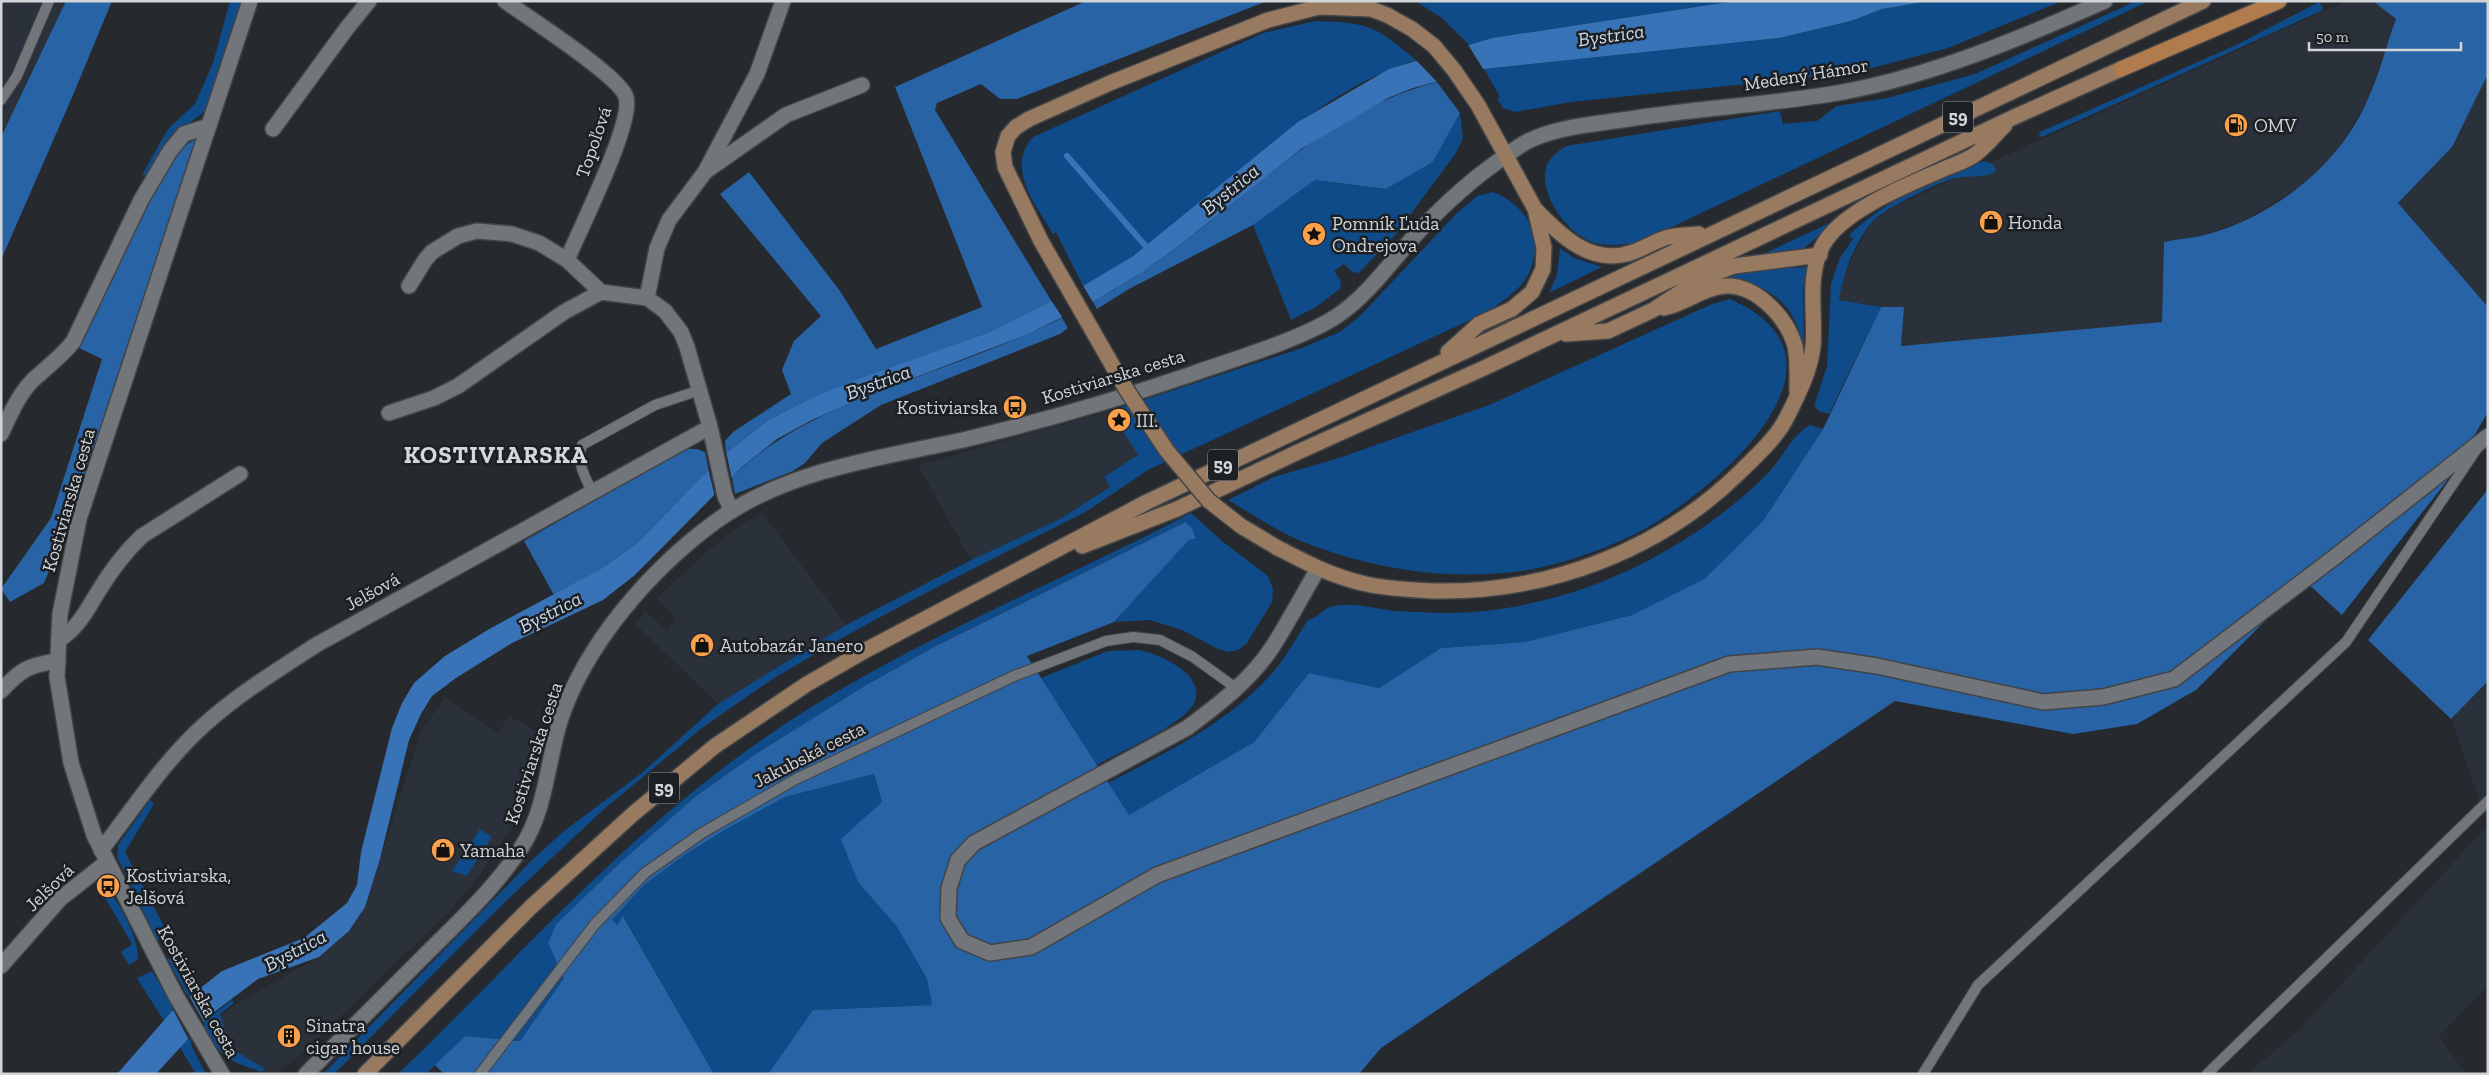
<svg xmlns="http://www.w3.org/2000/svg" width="2489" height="1075" font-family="'Zilla Slab',serif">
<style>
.built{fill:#2a313a}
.green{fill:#0f4b88}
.forest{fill:#2763a5}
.water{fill:#3873b7}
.pier{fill:#26292d}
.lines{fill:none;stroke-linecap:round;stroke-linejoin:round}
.stream{stroke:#3873b7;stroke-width:6}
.lane-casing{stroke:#424447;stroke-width:12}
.street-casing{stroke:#424447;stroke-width:18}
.secondary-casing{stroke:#424447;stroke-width:18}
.primary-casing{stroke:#424447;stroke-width:18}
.highway-casing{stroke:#424447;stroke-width:18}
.lane{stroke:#72767a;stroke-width:10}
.street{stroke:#72767a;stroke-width:15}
.secondary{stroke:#72767a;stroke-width:15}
.primary{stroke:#977a60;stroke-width:15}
.highway{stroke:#b07c4e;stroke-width:15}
.primary-bridge-casing{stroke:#424447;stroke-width:18;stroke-linecap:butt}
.primary-bridge{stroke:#977a60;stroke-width:15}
.labels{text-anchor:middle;stroke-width:5;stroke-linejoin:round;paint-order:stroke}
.shield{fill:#1c1f23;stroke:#9b9ea1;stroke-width:1}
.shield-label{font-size:18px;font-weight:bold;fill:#d2d5d7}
.street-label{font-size:19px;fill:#d2d5d7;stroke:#1c1f23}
.poi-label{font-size:19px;fill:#d2d5d7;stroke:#1c1f23;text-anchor:start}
.water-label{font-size:20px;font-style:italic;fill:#cad9ec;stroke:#1c1f23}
.district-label{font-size:24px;font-weight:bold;letter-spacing:1px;fill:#d4d8dd;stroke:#1c1f23}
</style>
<rect width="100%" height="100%" fill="#26292d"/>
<path class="built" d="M1,1H66L1,137Z
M2346,1H2373L2396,19L2367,102L2332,158L2298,189L2245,220L2205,235L2164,242L2162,323L1901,346L1904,307H1881L1839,300L1842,279L1859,244L1874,220L1895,206Z
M2488,74V307L2398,203L2452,147Z
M1110,411L1139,456L1104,477L1110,487L1060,519L971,560L918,465Z
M763,514L846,625L718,704L634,623L645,611L667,630L676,619L657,598L706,552L743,523Z
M2488,681V825L2451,719Z
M445,697L498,733L509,716L541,734L521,815L475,882L448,913L295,1060L274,1074L232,1060L205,1027L236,1004L319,957L349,932L365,907L420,733Z
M2488,825V986L2439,1036L2466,1074H2247L2298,1031Z"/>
<path class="green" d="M230,1H242L206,110L175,135L148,176L142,175L168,129L195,104L213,63Z
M1415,1H1735L1492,38L1469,45L1442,18Z
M1930,1H2062L1948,48L1872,68L1805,78L1571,102L1515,112L1503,108L1497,98L1500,97L1484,69L1779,38L1851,21L1882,9Z
M2136,1H2149L1640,242C1625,244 1610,247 1595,243C1568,235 1539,196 1546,168C1548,159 1558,151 1566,146L1780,111L1783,124L1817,121L1837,106L1887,98L1975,74Z
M2319,2L2323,8L2321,11L2042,137L2039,136L2040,132L2236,45Z
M1315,21C1370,23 1374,25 1416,60C1303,96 1228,191 1132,256C1116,267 1100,276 1083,286L1056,232L1053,234C1036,205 1005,168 1033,137L1263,33Z
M1460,113L1463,138L1456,153L1396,234L1359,273L1352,272L1344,264L1334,271L1340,279L1341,288L1316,307L1291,320L1253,225L1315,180L1386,189L1433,162Z
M1985,161L1992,164L1996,169L1994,173C1981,178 1965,175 1952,179C1935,184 1886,208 1874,220C1855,241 1843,273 1839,300L1881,307L1829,414L1819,411L1814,406L1827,366L1831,283L1840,258L1853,239L1849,235C1882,203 1940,174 1985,161Z
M1493,192C1529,206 1545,240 1528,275C1519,292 1499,303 1485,313L1148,470L1087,511L916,598L849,634L771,680L702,728L604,809L502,905L334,1074H323L534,858L564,831L643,772L718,704L846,625L971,560L1060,519L1110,487L1104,477L1138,455L1110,411L1299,349L1340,332L1359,317L1457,213L1477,196Z
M1838,219L1804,248L1759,256Z
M1560,248L1574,258L1602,267L1549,293L1557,275Z
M1808,267L1803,289L1804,353C1797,303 1771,285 1723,278L1752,270Z
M1730,299C1867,359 1721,484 1650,526C1613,547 1555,568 1513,572C1441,580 1368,568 1301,541C1275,530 1252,514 1228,500L1274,477L1339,458L1489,405L1712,304Z
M1810,425L1823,429L1763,521L1704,579L1632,615L1525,642L1441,648L1379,688L1309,673L1254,742L1129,815L1108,783C1169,751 1235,720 1279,665C1289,651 1298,635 1308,620C1317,618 1322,610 1330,607C1349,601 1375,609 1394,611C1409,612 1425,612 1440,613C1515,614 1595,591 1660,554C1700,532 1736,505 1768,473C1783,458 1791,435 1810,425Z
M1191,513L1222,541L1268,576L1273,589L1272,602L1247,643L1238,650L1228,652L1216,648L1182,630L1150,620L1114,622L1189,540L1196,539L1184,522L932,648L863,687L757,753L696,796L623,860L556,924L548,943L564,978L520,1041L465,1036L426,1074H398C520,956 631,828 773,732C904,643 1052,586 1191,513Z
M1140,650C1158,655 1173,661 1187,674C1195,682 1200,694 1193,705C1179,727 1121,751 1097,765L1041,678L1108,651Z
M874,774L882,802L858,882L897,927L927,979L932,1005L813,1010L768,1074H714L624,917L617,925L612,920L644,885L686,854L723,831L785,797Z
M150,800L154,804L125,852L169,936L157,940L117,857L118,845Z
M480,829L492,837L467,876L452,871Z
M95,880L102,881C117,899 139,936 138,959L129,965L121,952L132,944Z
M177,950L198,988L188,997L168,960Z
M152,971L174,1009L164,1021L137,978Z
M232,1000L234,1003L220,1014L232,1049L264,1068L263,1072C227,1061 221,1057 201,1024Z
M190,1036L192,1047L206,1074H196L179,1046Z"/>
<path class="forest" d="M66,1H112L73,95L1,260V137Z
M1086,1H1267L1017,99H1000L981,84L937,103L935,110L1052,302L987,333L807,400L768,420L726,453L725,441L733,432L791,394L782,370L794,341L821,316L720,194L749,172L840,291L876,349L982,307L895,87Z
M2373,1H2488V74L2452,147L2398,203L2488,307V412L2450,477L2342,615L2305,581L2196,690L2137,724L2073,734L1895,701L1381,1048L1359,1074H768L813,1010L932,1005L927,979L897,927L858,882L841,839L882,802L874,774L785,797L723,831L686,854L644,885L612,920L617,925L623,916L714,1074H444L435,1065L465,1036L520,1041L564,978L548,943L556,924L623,860L696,796L757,753L863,687L932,648L1185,522L1192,528L1196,539L1189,540L1114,622L1027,656L1129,815L1254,742L1309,673L1379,688L1441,648L1525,642L1632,615L1704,579L1763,521L1823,429L1881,307H1904L1901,346L2162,322L2164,242C2177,239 2192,238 2205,235C2274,216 2338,167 2367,101C2379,75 2386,46 2396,19Z
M1437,82L1460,113L1433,162L1386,189L1315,180L1253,225L1129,289L1097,309L1093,302C1121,285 1149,268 1176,248C1258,186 1334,108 1437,82Z
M197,138L120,367L84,485L44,583L10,602L1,589L51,518L102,359L79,348L155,190L183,147Z
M1062,318L1068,328L1060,334L881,405L822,443L805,463L793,471L735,494L732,477C785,425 856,400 925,374C972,357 1017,340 1062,318Z
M685,449H697L705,452L709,471L636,544L599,570L554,595L524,541Z
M2488,489V681L2451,719L2368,640Z"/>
<path class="water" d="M1735,1H1930L1882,9L1851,21L1779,38L1484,69L1413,88L1388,98L1301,149L1176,248L1142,272L1093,302L1026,335L869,395L812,420L777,439L743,466L635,575L603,600L512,643L456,678L432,696L421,714L409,740L380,859L365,907L349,931L319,957L258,979L209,1016L156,1074H117L174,1009L222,971L304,938L347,903L357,885L361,852L392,728L402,703L414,683L445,656L491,628L599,570L636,544L726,453L768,420L807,400L856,380L987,333L1083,286L1133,256L1298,122L1389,69L1492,38Z"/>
<path class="pier" d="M1467,43L1485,72L1439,84L1414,58Z
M1082,284L1094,304L1064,320L1051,300Z
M726,451L732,480L715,497L708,468Z
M188,994L205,1024L189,1040L172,1008Z"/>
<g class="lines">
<path class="stream" d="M1067,156L1150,251"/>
<g class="lane-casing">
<path id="lane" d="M1,100L17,76L49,1
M593,493C585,477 576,463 582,445L655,405L700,390
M480,1074L595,924L645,873L702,833L796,779L1014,676L1106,641L1133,637L1160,640L1193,657L1236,688
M1923,1074L1978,985L2346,642L2476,450
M2207,1074L2488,801"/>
</g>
<g class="street-casing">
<path id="street" d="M505,1C527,17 620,76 626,97C634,122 579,231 567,260
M273,129L347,28L369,1
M706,171L786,115L862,85
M409,286L425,260L432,252L458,236L477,231L512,234L539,243L567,260L601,292L647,298L665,311L681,332L687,347L710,427L725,496L732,511
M647,298L657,248L669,220L705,172L757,74L783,1
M389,413L434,398L458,386L564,312L601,292
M1,434C10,415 18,395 33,380C47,367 61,357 73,342L141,200L170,151L184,134L209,126
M1318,569C1303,594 1289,621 1273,646C1252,679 1218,705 1187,728L974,843L958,860L949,888L948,918L962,941L990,953L1031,947L1157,875L1729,664L1817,657L1877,666L2043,702L2103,697L2174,679L2336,556L2488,436
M59,640C79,627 86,611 98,592C110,572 125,552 142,536L240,474
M1,691C21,669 29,665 58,661
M101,850C134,808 164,761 204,725C238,694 278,670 316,645L710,427
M1,966L60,899L107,862"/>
</g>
<g class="secondary-casing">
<path id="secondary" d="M222,1074L176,996L94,835L71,763L57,677L60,614L79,519L250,1
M306,1074C346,1034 385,995 424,956C458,922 495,888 521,848C546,811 547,763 560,721C585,644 651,569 715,522C787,469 883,458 967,439C1043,421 1119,399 1192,374C1234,359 1300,340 1337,316C1371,293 1394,257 1422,228C1445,204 1470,181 1497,162C1509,154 1521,143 1535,138C1562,127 1593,124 1622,120C1695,108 1770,105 1843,92C1934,75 2021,38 2105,1"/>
</g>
<g class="primary-casing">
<path id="primary" d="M1535,209C1561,236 1592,267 1633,252C1645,248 1656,240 1669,237C1678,235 1689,235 1699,234
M1041,241L1005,167L1003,152L1008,136L1016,127L1029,119L1110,83L1268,20L1319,7L1371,9L1387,15L1412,29L1434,46L1454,70L1478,105L1535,209L1544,247L1543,269L1532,292L1512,309L1479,324L1448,352
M1664,308C1685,304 1704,287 1726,286C1757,285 1787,318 1795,346C1798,360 1797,378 1797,392
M1566,334L1608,331L1653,310L1702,278L1734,266L1820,255
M1082,546L1177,509L1298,452L1484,368L2012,118L2121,69
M1276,547C1305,562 1333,577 1366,584C1388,589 1412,590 1434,591C1548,593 1660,551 1741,471C1758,454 1777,438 1788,415C1799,393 1810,371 1813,347C1816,313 1806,277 1823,245C1843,209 1911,184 1946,168C1956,164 1969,160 1977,153C1987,145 1996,134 2005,125
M365,1074L531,907L633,814L715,746L807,684L868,649L1147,502L2203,1"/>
</g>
<g class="highway-casing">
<path id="highway" d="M2121,69L2279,1"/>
</g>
<use href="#lane" class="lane"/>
<use href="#street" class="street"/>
<use href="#secondary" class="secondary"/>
<use href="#primary" class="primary"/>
<use href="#highway" class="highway"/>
<g class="primary-bridge-casing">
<path id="primary-bridge" d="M1041,241L1126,389L1167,451L1209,501L1241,526L1276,547"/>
</g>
<use href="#primary-bridge" class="primary-bridge"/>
</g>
<defs>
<g id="fuel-disc" transform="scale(1.25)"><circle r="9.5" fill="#f8a04b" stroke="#1c1f23"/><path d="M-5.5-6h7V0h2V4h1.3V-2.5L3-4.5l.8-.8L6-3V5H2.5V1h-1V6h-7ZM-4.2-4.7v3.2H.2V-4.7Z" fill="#111"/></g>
<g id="shop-disc" transform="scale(1.25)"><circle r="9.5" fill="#f8a04b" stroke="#1c1f23"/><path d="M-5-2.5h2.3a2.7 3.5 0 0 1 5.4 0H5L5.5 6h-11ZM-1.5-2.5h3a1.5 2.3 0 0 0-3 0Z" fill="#111"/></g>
<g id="sight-disc" transform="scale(1.25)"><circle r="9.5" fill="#f8a04b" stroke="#1c1f23"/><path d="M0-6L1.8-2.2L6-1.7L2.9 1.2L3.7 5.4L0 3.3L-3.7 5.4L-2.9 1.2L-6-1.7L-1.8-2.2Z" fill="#111"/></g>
<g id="bus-disc" transform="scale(1.25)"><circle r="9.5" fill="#f8a04b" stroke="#1c1f23"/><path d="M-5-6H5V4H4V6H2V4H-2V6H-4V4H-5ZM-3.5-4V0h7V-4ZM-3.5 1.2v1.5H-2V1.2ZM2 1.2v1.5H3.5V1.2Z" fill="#111"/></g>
<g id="building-disc" transform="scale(1.25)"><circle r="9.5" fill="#f8a04b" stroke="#1c1f23"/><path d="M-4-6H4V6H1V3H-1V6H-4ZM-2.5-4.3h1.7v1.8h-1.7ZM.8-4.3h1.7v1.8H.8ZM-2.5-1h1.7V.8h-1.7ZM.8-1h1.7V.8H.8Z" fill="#111"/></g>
</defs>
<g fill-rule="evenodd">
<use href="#fuel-disc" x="2236" y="125"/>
<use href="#shop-disc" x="1991" y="222"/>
<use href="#sight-disc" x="1314" y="234"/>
<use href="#bus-disc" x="1015" y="407"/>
<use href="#sight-disc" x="1119" y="420"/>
<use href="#shop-disc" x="702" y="645"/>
<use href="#shop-disc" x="443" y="850"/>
<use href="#bus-disc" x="108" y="886"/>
<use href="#building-disc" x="289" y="1036"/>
</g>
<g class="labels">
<g class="shield">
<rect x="1943" y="101.5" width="30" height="31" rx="4"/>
<rect x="1208" y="449.5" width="30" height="31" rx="4"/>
<rect x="649" y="772.5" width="30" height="31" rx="4"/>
</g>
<g class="shield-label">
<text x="1958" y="123">59</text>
<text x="1223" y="471">59</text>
<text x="664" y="794">59</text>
</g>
<g class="street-label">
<text transform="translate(1806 74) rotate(-9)" y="7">Medený Hámor</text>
<text transform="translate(593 142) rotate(-71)" y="7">Topoľová</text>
<text transform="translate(1113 376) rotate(-17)" y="7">Kostiviarska cesta</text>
<text transform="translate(68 500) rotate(-74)" y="7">Kostiviarska cesta</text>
<text transform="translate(372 591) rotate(-29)" y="7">Jelšová</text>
<text transform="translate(533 753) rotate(-72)" y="7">Kostiviarska cesta</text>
<text transform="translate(809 754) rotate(-27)" y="7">Jakubská cesta</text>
<text transform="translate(49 887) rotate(-44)" y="7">Jelšová</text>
<text transform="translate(199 991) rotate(61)" y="7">Kostiviarska cesta</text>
</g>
<g class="poi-label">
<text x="2254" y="132">OMV</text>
<text x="2008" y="229">Honda</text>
<text x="1332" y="230">Pomník Ľuda<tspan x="1332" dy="22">Ondrejova</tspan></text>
<text x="998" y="414" text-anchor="end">Kostiviarska</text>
<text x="1136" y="427">III.</text>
<text x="720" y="652">Autobazár Janero</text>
<text x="460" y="857">Yamaha</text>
<text x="126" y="882">Kostiviarska,<tspan x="126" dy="22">Jelšová</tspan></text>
<text x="306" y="1032">Sinatra<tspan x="306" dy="22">cigar house</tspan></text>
</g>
<g class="water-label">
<text transform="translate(1611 35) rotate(-8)" y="7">Bystrica</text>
<text transform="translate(1230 189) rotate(-39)" y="7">Bystrica</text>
<text transform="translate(878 382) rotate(-20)" y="7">Bystrica</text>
<text transform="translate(550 612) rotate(-27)" y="7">Bystrica</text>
<text transform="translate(295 950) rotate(-28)" y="7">Bystrica</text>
</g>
<g class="district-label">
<text x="496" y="463">KOSTIVIARSKA</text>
</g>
</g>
<rect width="2489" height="1075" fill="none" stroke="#d2d5d7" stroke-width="5"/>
<path d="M2309 42v8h152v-8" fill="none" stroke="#d2d5d7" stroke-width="2.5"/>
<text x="2316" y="42" font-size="15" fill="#d2d5d7" stroke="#1c1f23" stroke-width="4" paint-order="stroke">50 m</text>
</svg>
